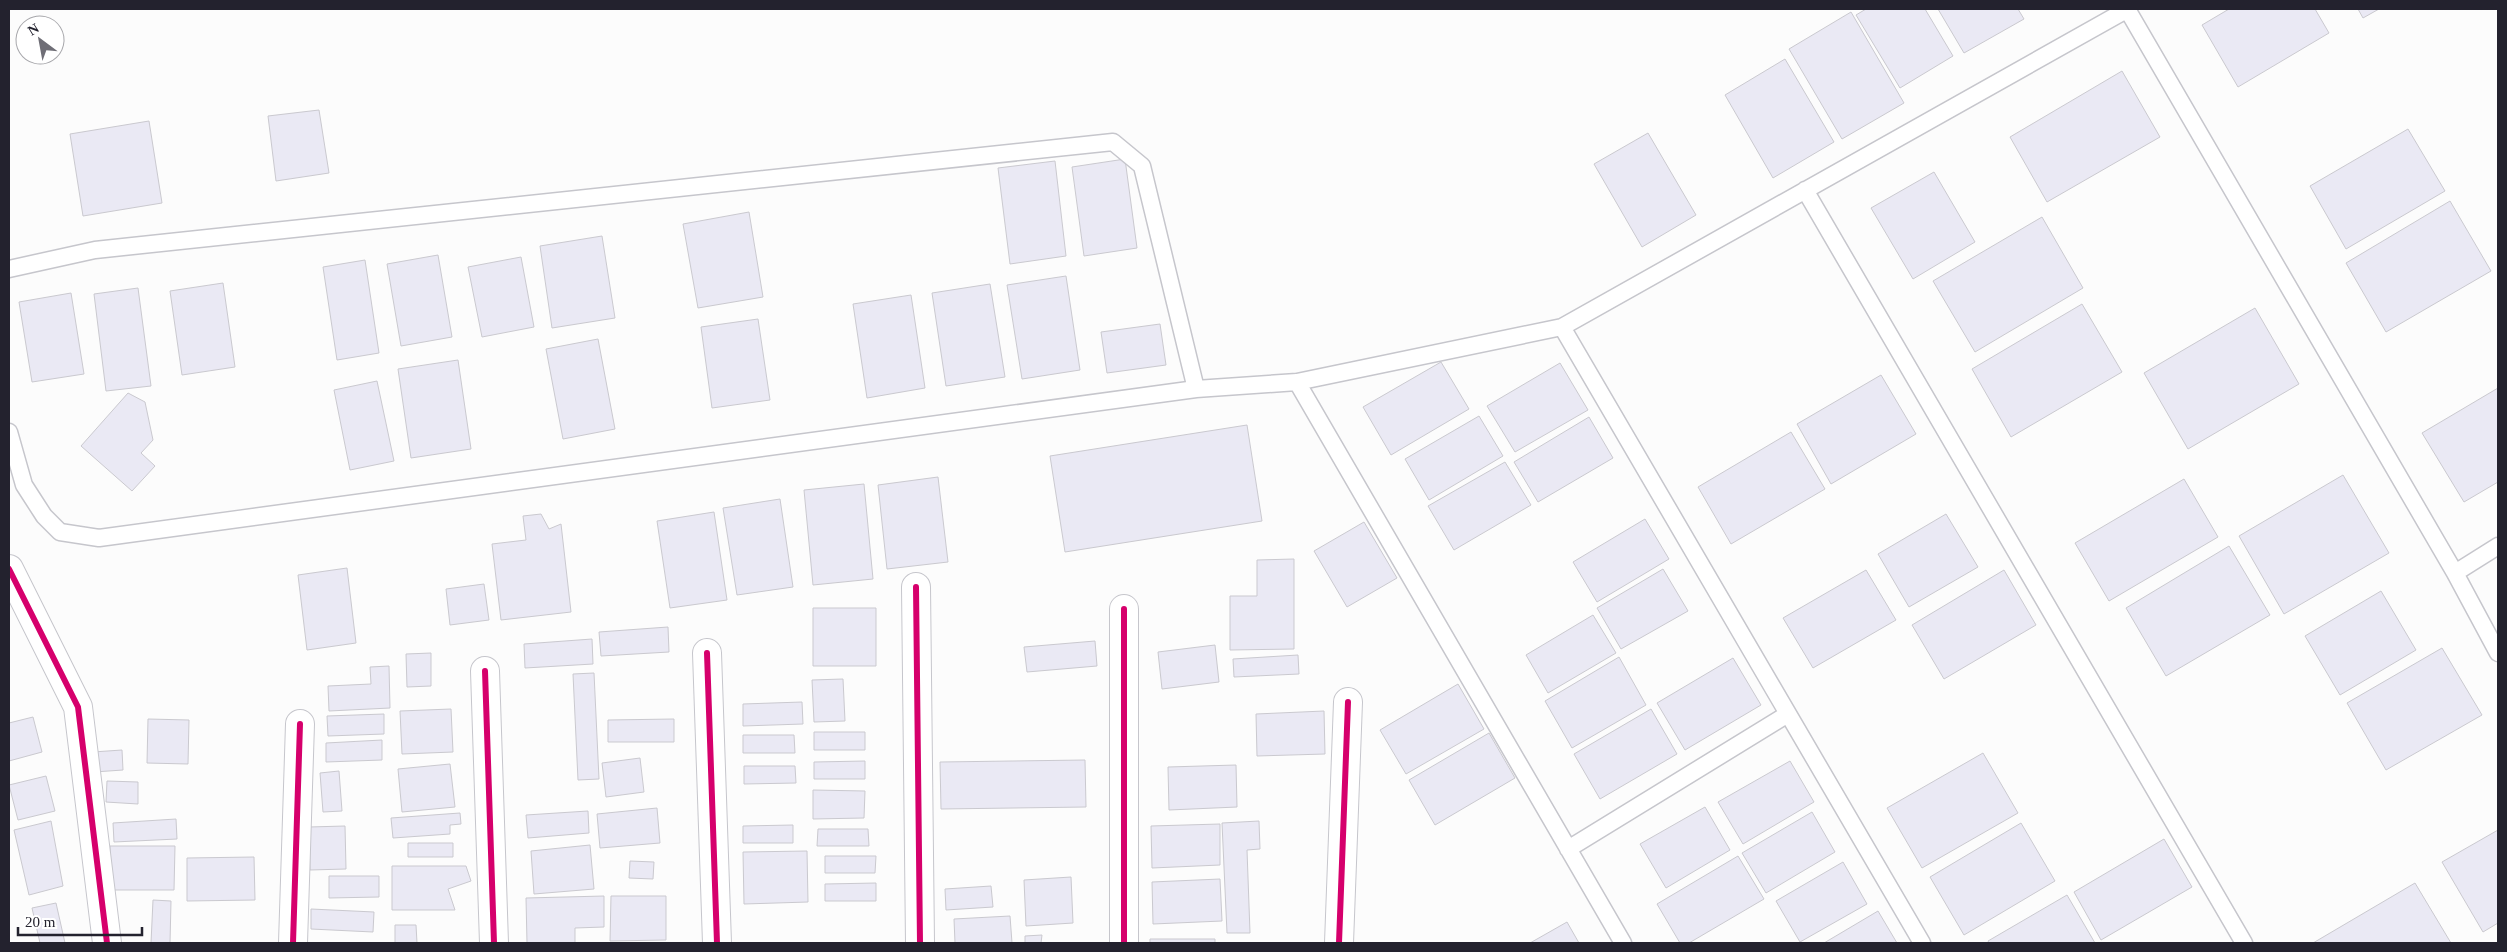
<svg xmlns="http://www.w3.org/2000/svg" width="2507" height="952" font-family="Georgia,serif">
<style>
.building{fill:#eae9f4;stroke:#cac9cf}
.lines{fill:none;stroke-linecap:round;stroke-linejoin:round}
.service-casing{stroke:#c6c6cc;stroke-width:19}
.minor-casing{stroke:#c6c6cc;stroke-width:30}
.service{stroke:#fff;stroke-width:16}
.minor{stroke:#fff;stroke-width:28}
.cycleway-casing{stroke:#fff;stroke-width:9}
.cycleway{stroke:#d6006c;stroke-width:6}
</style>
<rect width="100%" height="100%" fill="#fcfcfc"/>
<path class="building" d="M1866,9H1925L1953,56L1900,88L1856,15Z
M1938,9H2018L2024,19L1964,53Z
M2229,9H2315L2329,33L2238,87L2202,25Z
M2358,9H2379L2363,18Z
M1851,12L1904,103L1842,139L1789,49Z
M1785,59L1834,142L1773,178L1725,95Z
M2122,71L2160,137L2047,202L2010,137Z
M319,110L329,173L276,181L268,116Z
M149,121L162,203L83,216L70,134Z
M2408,129L2445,191L2346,249L2310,186Z
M1648,133L1696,215L1642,247L1594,164Z
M1125,159L1137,248L1084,256L1072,167Z
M1055,161L1066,256L1010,264L998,168Z
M1934,172L1975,242L1913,279L1871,208Z
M2450,201L2491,271L2386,332L2346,263Z
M749,212L763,297L698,308L683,224Z
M2042,217L2083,288L1975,352L1933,281Z
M602,236L615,318L552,328L540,246Z
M438,255L452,337L401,346L387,264Z
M521,257L534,327L482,337L468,267Z
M365,260L379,353L337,360L323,267Z
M1066,276L1080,370L1022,379L1007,285Z
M223,283L235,367L182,375L170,291Z
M990,284L1005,377L946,386L932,293Z
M138,288L151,386L106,391L94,294Z
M71,293L84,374L32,382L19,302Z
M911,295L925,388L867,398L853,304Z
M2082,304L2122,372L2011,437L1972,369Z
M2255,308L2299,384L2188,449L2144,373Z
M758,319L770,400L712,408L701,327Z
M1160,324L1166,365L1107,373L1101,332Z
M598,339L615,429L563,439L546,349Z
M458,360L471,449L411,458L398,369Z
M1441,362L1469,409L1391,455L1363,407Z
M1560,363L1588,410L1515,452L1487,406Z
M1881,375L1916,434L1831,484L1797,424Z
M377,381L394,461L350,470L334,390Z
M2498,388V482L2464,502L2422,433Z
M128,393L145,402L153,440L141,453L155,466L132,491L81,446Z
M1479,416L1503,456L1429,500L1405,459Z
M1589,417L1613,458L1538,502L1514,462Z
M1247,425L1262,521L1065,552L1050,456Z
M1791,432L1825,489L1731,544L1698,487Z
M1505,462L1531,505L1454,550L1428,506Z
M2343,475L2389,553L2284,614L2239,536Z
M938,477L948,562L887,569L878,485Z
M2184,479L2218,537L2109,601L2075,543Z
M864,484L873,579L813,585L804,490Z
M780,499L793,587L737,595L723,508Z
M714,512L727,600L670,608L657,521Z
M541,514L549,529L561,524L571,612L501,620L492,544L526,540L523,516Z
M1946,514L1978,567L1909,607L1878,554Z
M1645,519L1669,559L1597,602L1573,562Z
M1364,522L1397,578L1347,607L1314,551Z
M2229,546L2270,615L2166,676L2126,608Z
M1294,559V649L1230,650V596H1257V560Z
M347,568L356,643L307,650L298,575Z
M1663,569L1688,611L1621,649L1597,608Z
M1866,570L1896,620L1813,668L1783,618Z
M2004,570L2036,625L1944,679L1912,625Z
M484,584L489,620L450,625L446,589Z
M2381,591L2416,650L2340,695L2305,636Z
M813,608H876V666H813Z
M1593,615L1616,653L1548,693L1526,655Z
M668,627L669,652L601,656L599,632Z
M592,639L593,664L525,668L524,644Z
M1095,641L1097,666L1027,672L1024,647Z
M1215,645L1219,682L1162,689L1158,652Z
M2442,648L2482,715L2386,770L2347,703Z
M431,653V686L407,687L406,654Z
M1298,655L1299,674L1234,677L1233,659Z
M1619,657L1646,705L1572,748L1545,701Z
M1733,658L1761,705L1685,750L1657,703Z
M389,666L390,708L329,711L328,686L371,684L370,667Z
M594,673L599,779L578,780L573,674Z
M843,679L845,721L814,722L812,680Z
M1458,684L1484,729L1406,774L1380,730Z
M802,702L803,724L743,726V704Z
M451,709L453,752L402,754L400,711Z
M1651,709L1677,754L1600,799L1574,754Z
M1324,711L1325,754L1257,756L1256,714Z
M384,714V734L328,736L327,716Z
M33,717L42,752L9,761V723Z
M148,719L189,720L188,764L147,763Z
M674,719V742H608V720Z
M814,732H865V750H814Z
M1489,733L1515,778L1435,825L1409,780Z
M743,735H794L795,753H743Z
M382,740V760L326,762V743Z
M122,750L123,770L94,772L93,752Z
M1983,753L2018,813L1922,868L1887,808Z
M640,758L644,792L606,797L602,763Z
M1085,760L1086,807L941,809L940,762Z
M865,761V779H814V762Z
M1790,761L1814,802L1743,844L1718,802Z
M450,764L455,807L402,812L398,769Z
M1236,765L1237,807L1169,810L1168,767Z
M744,766H795L796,783L744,784Z
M339,771L342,811L323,812L320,773Z
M46,776L55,811L18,820L9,785Z
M107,781L138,782V804L106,802Z
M813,790L865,791L864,818L813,819Z
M1705,807L1730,850L1666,888L1640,844Z
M657,808L660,843L600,848L597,814Z
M588,811L589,833L528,838L526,815Z
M1812,812L1835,852L1766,893L1742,853Z
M460,813L461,824L450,825V834L393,838L391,818Z
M176,819L177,839L114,842L113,823Z
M51,821L63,886L29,895L14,830Z
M1259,821L1260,849L1247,850L1250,933H1227L1222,823Z
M2021,823L2055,881L1964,935L1930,877Z
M1220,824V865L1152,868L1151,826Z
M793,825V843H743V826Z
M345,826L346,869L310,870L309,827Z
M818,829H868L869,846H817Z
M2498,830V923L2483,932L2442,862Z
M2164,839L2192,887L2101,940L2074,892Z
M408,843H453V857H408Z
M590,845L594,889L534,894L531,851Z
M110,846H175L174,890H110Z
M807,851L808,902L744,904L743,852Z
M825,856H876L875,873H825Z
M1738,856L1764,899L1689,943H1680L1657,904Z
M254,857L255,900L187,901V858Z
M630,861L654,862L653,879L629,878Z
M1843,862L1867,904L1800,942L1776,901Z
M392,866H466L471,881L448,889L455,910H392Z
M329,876H379V897L329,898Z
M1071,877L1073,923L1026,926L1024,880Z
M1220,879L1222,921L1153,924L1152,882Z
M876,883V901H825V884Z
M2415,883L2451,943H2313Z
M991,886L993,907L946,910L945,889Z
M2067,895L2095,943H1989L1988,941Z
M604,896V927L575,928V943H527L526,898Z
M611,896H666V940L610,941Z
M153,900L171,901L170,943H151Z
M56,903L65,943H40L32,908Z
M311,909L374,912L373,932L311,929Z
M1878,911L1897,943H1824Z
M1010,916L1012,943H955L954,919Z
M1567,922L1579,943H1530Z
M395,925H416L417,943H395Z
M1042,935L1041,943H1025V936Z
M1150,939H1215V943H1150Z"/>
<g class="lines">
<g class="service-casing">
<path id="service" d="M2127,9L2455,573L2498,653
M1805,190L2244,943
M9,269L95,250L1113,142L1142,166L1196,389
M1562,327L1922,943
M1297,382L1623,943
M9,432L24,485L44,516L60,532L99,538L1196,389L1297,382L1562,327L2128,9
M2455,573L2498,546
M1568,849L1788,714"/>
</g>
<g class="minor-casing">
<path id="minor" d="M9,569L78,707L107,943
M916,587L920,943
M1124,609V943
M707,653L717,943
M485,671L494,943
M293,943L300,724
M1339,943L1348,702"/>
</g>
<use href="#service" class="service"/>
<use href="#minor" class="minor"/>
<g class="cycleway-casing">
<path id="cycleway" d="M9,569L78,707L107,943
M916,587L920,943
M1124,609V943
M707,653L717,943
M485,671L494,943
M293,943L300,724
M1339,943L1348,702"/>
</g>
<use href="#cycleway" class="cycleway"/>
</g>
<rect width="2507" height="952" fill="none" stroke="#23222e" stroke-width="20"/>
<g transform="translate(40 40) rotate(328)"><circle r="24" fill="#ffffff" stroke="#a7a7ab"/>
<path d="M0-4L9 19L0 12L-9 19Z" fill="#6f6e76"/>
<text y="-8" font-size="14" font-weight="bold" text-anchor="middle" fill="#23222e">N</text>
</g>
<path d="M18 927v8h124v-8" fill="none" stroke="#23222e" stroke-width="2.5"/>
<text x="25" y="927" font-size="15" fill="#23222e" stroke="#ffffff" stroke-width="4" paint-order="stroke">20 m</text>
</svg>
